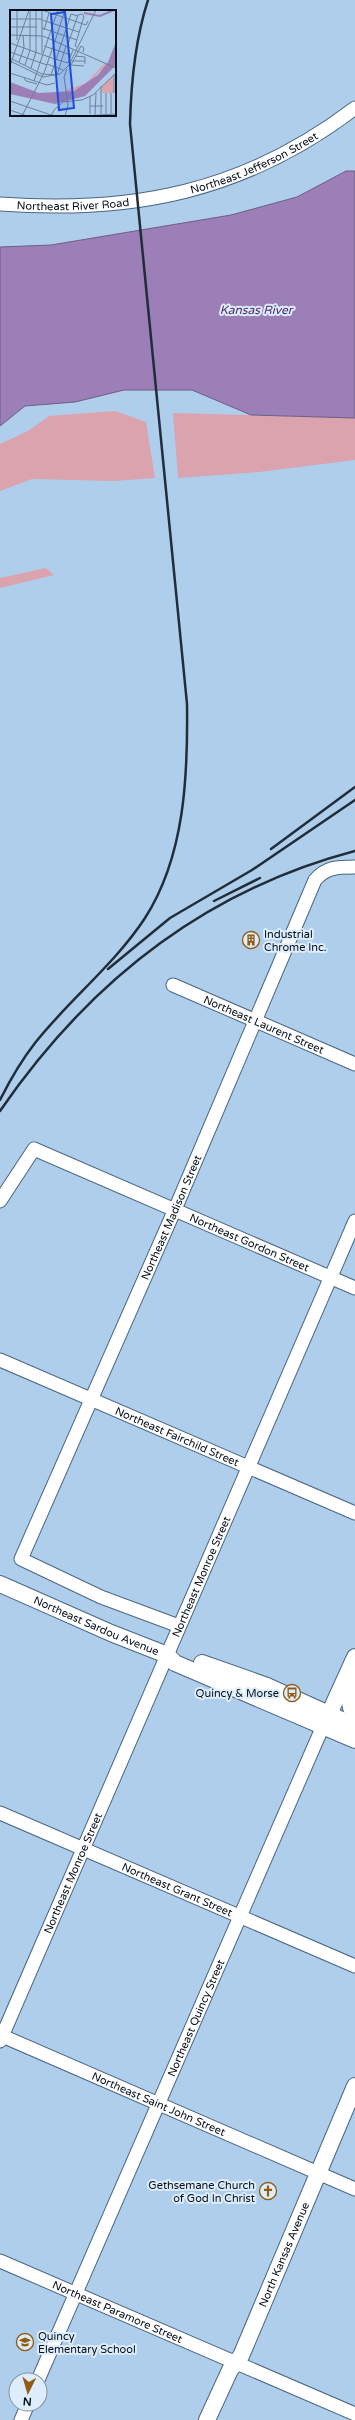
<svg xmlns="http://www.w3.org/2000/svg" width="355" height="2420" font-family="'Varela Round',sans-serif">
<style>
.green{fill:#daa3ad}
.water{fill:#9b7fb6;stroke:#6e5d87}
.lines{fill:none;stroke-linecap:round;stroke-linejoin:round}
.minor-casing{stroke:#4a6680;stroke-width:15}
.major-casing{stroke:#4a6680;stroke-width:18}
.minor{stroke:#fff;stroke-width:13}
.major{stroke:#fff;stroke-width:16}
.rail{stroke:#212d3a;stroke-width:2.5}
.labels{text-anchor:middle;stroke-width:4;stroke-linejoin:round;paint-order:stroke}
.street-label{font-size:11px;fill:#050e18;stroke:#ddedfc}
.poi-label{font-size:11px;fill:#050e18;stroke:#ddedfc;text-anchor:start}
.water-label{font-size:12px;font-style:italic;fill:#512b6f;stroke:#ddedfc}
.inset-river{fill:none;stroke:#9b7fb6;stroke-width:2}
.inset-road{fill:none;stroke:#6b8197;stroke-width:1}
.view{fill:#1d4ed8;fill-opacity:0.15;stroke:#1d4ed8;stroke-width:2}
.inset-edge{fill:none;stroke:#050e18;stroke-width:2}
</style>
<rect width="100%" height="100%" fill="#afceec"/>
<path class="green" d="M115,411L146,422L155,478L114,481L32,479L0,491V444L28,431L49,416Z
M173,413L355,418V460L259,472L178,478Z
M46,568L54,575L0,588V578Z"/>
<path class="water" d="M346,171H355V418L251,415L192,390H124L75,402L25,406L0,426V247L51,245L231,215L297,197Z"/>
<g class="lines">
<g class="minor-casing">
<g id="minor">
<path id="s1" d="M0,204C134,214 246,191 355,108"/>
<path id="s2" d="M173,985L355,1064"/>
<path id="s3" d="M0,1201L34,1149L355,1288"/>
<path id="s4" d="M0,1360L355,1513"/>
<path id="s5" d="M179,1626L101,1597L21,1559L179,1200L315,880C326,867 338,867 355,867"/>
<path id="s6" d="M0,1813L355,1966"/>
<path id="s7" d="M0,2035L355,2189"/>
<path id="s8" d="M0,2041L355,1221"/>
<path id="s9" d="M0,2261L355,2414"/>
<path id="s10" d="M38,2380L323,1726"/>
<path d="M21,2420L28,2404"/>
</g>
</g>
<g class="major-casing">
<g id="major">
<path id="s11" d="M0,1584L111,1633L167,1655L175,1663L355,1740"/>
<path d="M202,1663L267,1686L355,1726"/>
<path d="M354,1678C349,1691 347,1704 355,1716"/>
<path d="M325,1723L355,1657"/>
<path id="s12" d="M207,2420L230,2370L241,2356L355,2086"/>
</g>
</g>
<use href="#minor" class="minor"/>
<use href="#major" class="major"/>
<path class="rail" d="M271,849L355,787
M214,901L260,878
M108,969L170,918L252,870L355,800
M0,1100C10,1080 21,1061 35,1043C69,1000 115,964 145,918C185,856 188,775 187,704L130,124C131,82 135,40 148,0
M0,1111C88,983 203,891 355,851"/>
</g>
<defs>
<g id="building-ring" transform="scale(0.9)"><circle r="9.5" fill="#ddedfc" stroke="#925b13" stroke-width="1.5"/><path d="M-4-6H4V6H1V3H-1V6H-4ZM-2.5-4.3h1.7v1.8h-1.7ZM.8-4.3h1.7v1.8H.8ZM-2.5-1h1.7V.8h-1.7ZM.8-1h1.7V.8H.8Z" fill="#925b13"/></g>
<g id="bus-ring" transform="scale(0.9)"><circle r="9.5" fill="#ddedfc" stroke="#925b13" stroke-width="1.5"/><path d="M-5-6H5V4H4V6H2V4H-2V6H-4V4H-5ZM-3.5-4V0h7V-4ZM-3.5 1.2v1.5H-2V1.2ZM2 1.2v1.5H3.5V1.2Z" fill="#925b13"/></g>
<g id="church-ring" transform="scale(0.9)"><circle r="9.5" fill="#ddedfc" stroke="#925b13" stroke-width="1.5"/><path d="M-1.2-6h2.4v3.5h3.3v2.4h-3.3V6h-2.4V-.1h-3.3v-2.4h3.3Z" fill="#925b13"/></g>
<g id="school-ring" transform="scale(0.9)"><circle r="9.5" fill="#ddedfc" stroke="#925b13" stroke-width="1.5"/><path d="M0-5L7-2L0 1L-7-2ZM-4 1L0 2.5L4 1V4Q0 6-4 4Z" fill="#925b13"/></g>
</defs>
<g fill-rule="evenodd">
<use href="#building-ring" x="251" y="940"/>
<use href="#bus-ring" x="292" y="1693"/>
<use href="#church-ring" x="268" y="2191"/>
<use href="#school-ring" x="25" y="2342"/>
</g>
<g class="labels">
<g class="street-label">
<text dy="4" stroke="none"><textPath href="#s1" startOffset="261">Northeast Jefferson Street</textPath></text>
<text dy="4" stroke="none"><textPath href="#s1" startOffset="73">Northeast River Road</textPath></text>
<text dy="4" stroke="none"><textPath href="#s2" startOffset="99">Northeast Laurent Street</textPath></text>
<text dy="4" stroke="none"><textPath href="#s5" startOffset="545">Northeast Madison Street</textPath></text>
<text dy="4" stroke="none"><textPath href="#s3" startOffset="297">Northeast Gordon Street</textPath></text>
<text dy="4" stroke="none"><textPath href="#s4" startOffset="193">Northeast Fairchild Street</textPath></text>
<text dy="4" stroke="none"><textPath href="#s8" startOffset="506">Northeast Monroe Street</textPath></text>
<text dy="4" stroke="none"><textPath href="#s11" startOffset="105">Northeast Sardou Avenue</textPath></text>
<text dy="4" stroke="none"><textPath href="#s8" startOffset="183">Northeast Monroe Street</textPath></text>
<text dy="4" stroke="none"><textPath href="#s6" startOffset="193">Northeast Grant Street</textPath></text>
<text dy="4" stroke="none"><textPath href="#s10" startOffset="395">Northeast Quincy Street</textPath></text>
<text dy="4" stroke="none"><textPath href="#s7" startOffset="173">Northeast Saint John Street</textPath></text>
<text dy="4" stroke="none"><textPath href="#s12" startOffset="183">North Kansas Avenue</textPath></text>
<text dy="4" stroke="none"><textPath href="#s9" startOffset="128">Northeast Paramore Street</textPath></text>
</g>
<g class="poi-label">
<text x="264" y="938">Industrial<tspan x="264" dy="13">Chrome Inc.</tspan></text>
<text x="279" y="1697" text-anchor="end">Quincy &amp; Morse</text>
<text x="255" y="2189" text-anchor="end">Gethsemane Church<tspan x="255" dy="13">of God In Christ</tspan></text>
<text x="38" y="2340">Quincy<tspan x="38" dy="13">Elementary School</tspan></text>
</g>
<g class="water-label">
<text x="256" y="314">Kansas River</text>
</g>
</g>
<g transform="translate(10 10)">
<rect width="106" height="106" fill="#afceec"/>
<path d="M95,53L97,54L81,71L70,78L56,82V80L76,73ZM103,65L104,83H92V77Z" fill="#daa3ad"/>
<path d="M106,32V55L75,86L45,94L0,84V72L29,83L64,81L88,65L98,52Z" fill="#9b7fb6"/>
<path class="inset-river" d="M74,3L90,6L104,0"/>
<path class="inset-road" d="M0,0H32L76,15L78,11M7,0V30M0,9H32M32,10L69,22M0,17H27M32,18L67,30M34,20L39,3M0,25L33,26L106,58M38,29L48,0M45,31L55,0M0,33L39,47M58,34L68,5L72,4L74,6L65,36L67,37M34,36L61,45M0,42L37,55M73,42L74,38L71,36L61,55L74,56M32,43V1M65,46L75,47V54M39,47L58,53L63,40M0,48L32,64L47,65L56,36M0,51L33,67L50,64L59,55L86,0M62,51H75M9,52L14,38L13,25M37,54L53,60M15,55L20,40V1M0,56L19,0M21,58L26,42V0M0,63L37,75L45,73M41,65L61,4L68,6M14,68L16,71L27,74M24,71L38,29M104,83V64M80,86V104M0,91L44,106M80,96H93M0,100L17,106M13,104L34,63L45,31M91,104V76M96,104V83M101,104V83M41,106L44,100L53,92L72,90L83,85L106,63M55,106L58,95L54,67L57,59M75,106L106,104M85,106L86,83"/>
<path class="view" d="M55,2L64,98L49,100L41,4Z"/>
<rect width="106" height="106" class="inset-edge"/>
</g>
<g transform="translate(28 2392) rotate(185)"><circle r="19" fill="#ddedfc" stroke="#8794a1"/>
<path d="M0-3L7 15L0 10L-7 15Z" fill="#925b13"/>
<text y="-6" font-size="11" font-weight="bold" text-anchor="middle" fill="#050e18">N</text>
</g>
</svg>
